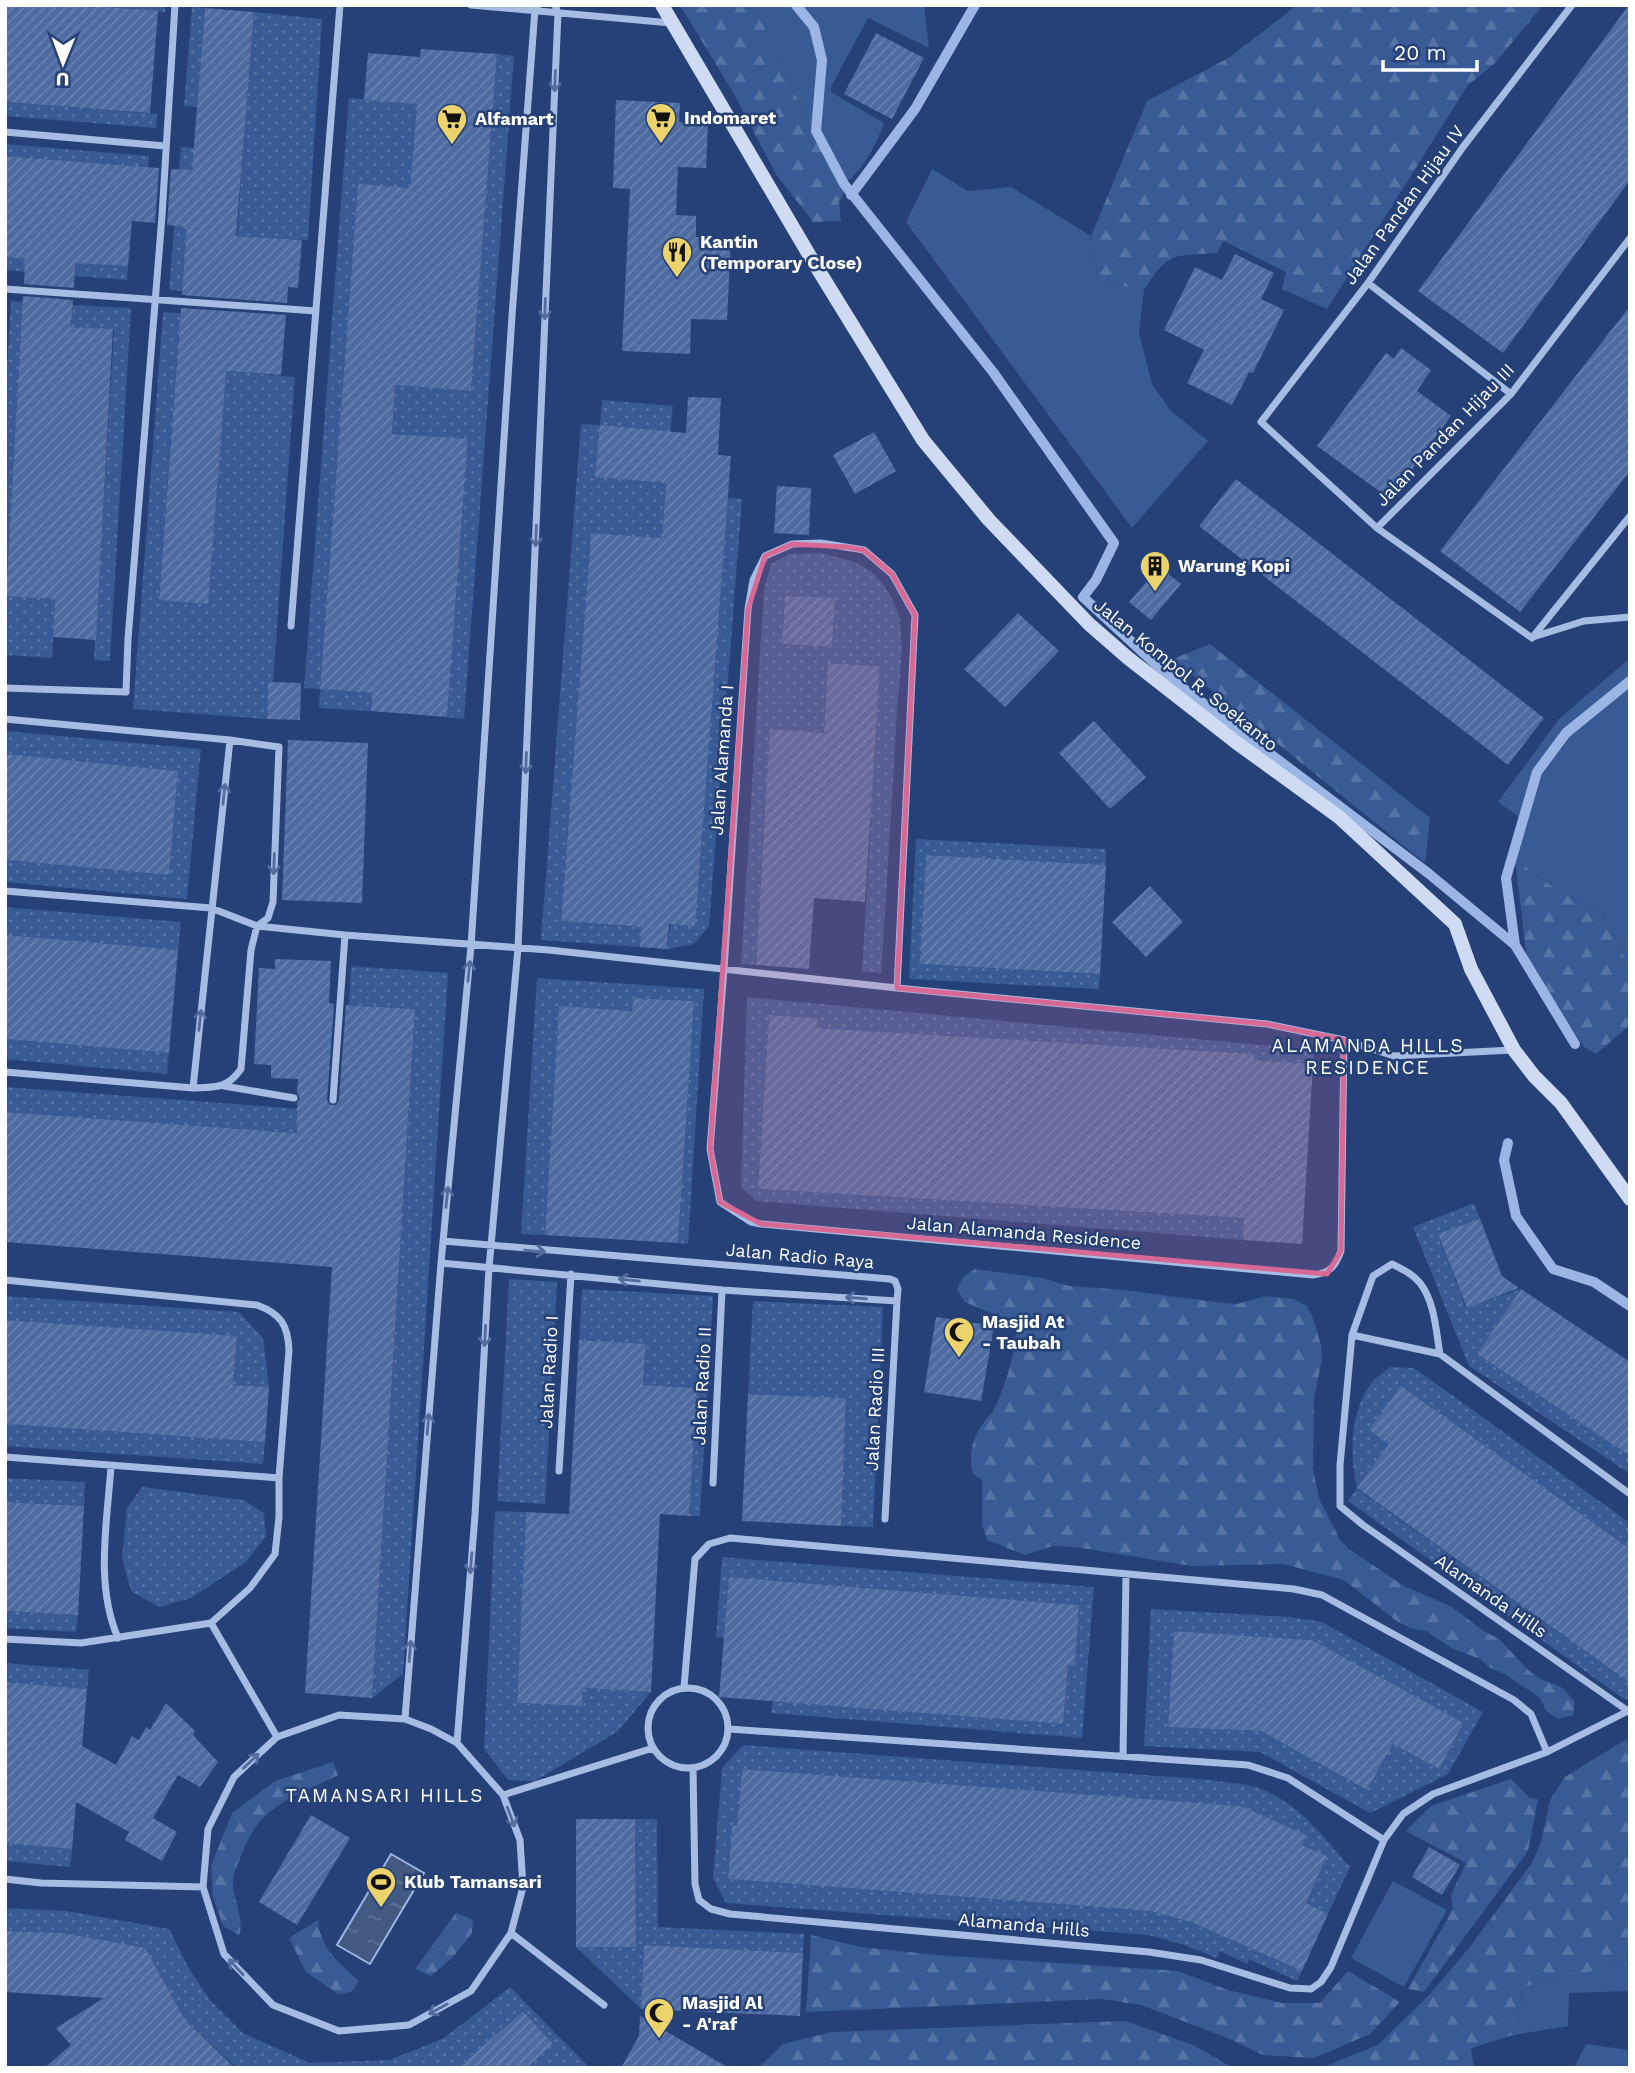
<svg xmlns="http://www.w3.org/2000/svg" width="1635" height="2073" font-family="'Work Sans',sans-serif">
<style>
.grass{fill:#385a95}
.forest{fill:url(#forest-firs)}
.park{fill:url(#park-dots);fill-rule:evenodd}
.water{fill:url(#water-ripples);stroke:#9bb6e4;stroke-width:2}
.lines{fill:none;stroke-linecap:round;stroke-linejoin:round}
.stream{stroke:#9bb6e4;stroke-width:10}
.building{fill:url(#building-hatch)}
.street{stroke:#a7bce3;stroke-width:7}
.secondary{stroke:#cfdbf3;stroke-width:14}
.oneway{stroke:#526c9d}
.marked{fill:#d76994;fill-opacity:0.2;stroke:#d76994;stroke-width:5;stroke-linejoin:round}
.labels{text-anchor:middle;stroke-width:5;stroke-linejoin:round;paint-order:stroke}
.poi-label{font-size:18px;font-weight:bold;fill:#fff;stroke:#254178;text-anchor:start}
.street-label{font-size:18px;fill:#fff;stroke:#254178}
.neighbourhood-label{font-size:19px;letter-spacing:2px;fill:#fff;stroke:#254178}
</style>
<defs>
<pattern id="forest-firs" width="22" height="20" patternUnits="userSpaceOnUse" patternTransform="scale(1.75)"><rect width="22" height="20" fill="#385a95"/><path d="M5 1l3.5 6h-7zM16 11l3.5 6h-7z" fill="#5673a5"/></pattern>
<pattern id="park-dots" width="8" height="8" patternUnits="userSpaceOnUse" patternTransform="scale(1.75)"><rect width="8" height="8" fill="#385a95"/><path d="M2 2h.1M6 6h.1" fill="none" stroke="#5673a5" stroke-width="1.8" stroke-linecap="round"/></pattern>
<pattern id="water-ripples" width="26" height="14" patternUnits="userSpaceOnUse" patternTransform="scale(1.75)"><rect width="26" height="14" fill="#445981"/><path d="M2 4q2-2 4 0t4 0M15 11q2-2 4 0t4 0" fill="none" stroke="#607294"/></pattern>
<pattern id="building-hatch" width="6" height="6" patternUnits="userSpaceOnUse" patternTransform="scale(1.75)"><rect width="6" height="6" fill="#4d6ba1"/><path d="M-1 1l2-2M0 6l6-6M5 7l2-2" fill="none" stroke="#6881af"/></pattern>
</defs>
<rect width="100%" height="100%" fill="#254178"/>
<path class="grass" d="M749,5H924L929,48L868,18L831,87V92L884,123C876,145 862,173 842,185L813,132L762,22Z
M932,169L968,191L1011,187L1091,236L1099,282L1144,290L1139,333L1152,384L1170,410L1208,441L1132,528L906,222Z
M1630,658V969L1603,914L1557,890L1515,859L1527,823L1498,802L1559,719Z
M1393,1881L1447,1910L1404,1987L1351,1958Z
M1630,1963V1991L1569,1993L1568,2026L1514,2035L1525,1986Z
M1586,2044L1628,2050V2068H1574Z
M1471,2048L1474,2068H1453Z"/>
<path class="forest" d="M680,5H749L762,22L813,132L845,192L839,201L841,221L813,222L776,174L734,94Z
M1297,5H1543L1496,62L1468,85L1327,309L1282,289L1286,272L1224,241L1217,253C1174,256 1168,251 1144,290L1099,282L1091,236L1147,101L1230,57Z
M1210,644L1430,818L1425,863L1173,659Z
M1515,859L1557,890L1603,914L1630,969V1025L1596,1054L1584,1047L1527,960Z
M975,1269L1042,1278L1069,1286L1124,1290L1223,1303L1237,1304L1266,1296L1294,1299L1307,1306L1313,1318L1321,1345L1322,1359L1314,1400L1313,1469L1319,1498L1340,1540L1349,1549L1404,1586L1452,1607L1485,1632L1498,1638L1529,1671L1541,1679L1563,1688L1575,1702L1573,1715L1558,1719L1546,1711L1540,1698L1505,1674L1490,1668L1480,1659L1451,1648L1426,1631L1413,1629L1398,1622L1344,1580L1283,1564L1191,1566L1076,1547L1053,1546L1025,1555L987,1540L982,1525V1480L973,1474C968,1456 972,1438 984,1422C987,1417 992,1414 994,1409C1006,1385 1015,1355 1016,1328L1005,1319L965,1302L957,1290L963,1277Z
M1630,1737V1963L1525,1986L1514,2035L1471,2048L1453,2068H1321L1378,2045L1430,1994L1469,1948L1532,1863L1541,1842L1550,1800L1565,1777Z
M333,1762L338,1775C294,1798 259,1804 241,1856C238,1864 233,1873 233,1882C233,1900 245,1920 239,1935L223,1926L213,1897L211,1866L232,1813L275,1781Z
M1511,1779L1530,1798L1538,1799L1528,1851L1424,1992L1408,1989L1453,1909L1451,1895L1466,1863L1406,1831L1431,1806Z
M456,1913L473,1920L472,1933L454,1956L431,1976L415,1969Z
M318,1920C320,1948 339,1963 359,1981L351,1992L338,1994L306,1972L289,1938Z
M811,1935L861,1947L937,1955L1178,1971L1228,1990L1282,2003H1320L1348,1971L1400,2002L1370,2034L1314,2058L1263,2055L1225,2037L1141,2005L1102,1999L806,2012Z
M1125,2021L1193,2045L1228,2065L1239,2068H758L783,2044L831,2032Z"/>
<path class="park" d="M81,5H165V12Z
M192,7L205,8L197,107L184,106Z
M254,12L322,19L308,240L237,236L244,135L204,132L246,110Z
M497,54L514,56L464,719L447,717L468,440L392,434L395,385L471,391Z
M349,98L417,104L410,188L358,185L320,689L372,693L371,711L319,708L320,689L304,688Z
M5,102L157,114L156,128L5,116Z
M5,144L149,156L148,167L5,156Z
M181,147L194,148L183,291L169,290Z
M5,257L128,266L127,280L5,270Z
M11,301L23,302L6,596L55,599L52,658L5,655V398Z
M73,305L131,308L110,661L94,660L114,330L71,327Z
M163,312L230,317L179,331L159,600L226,371L295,377L273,682H268L267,719L133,709Z
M602,400L673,406L670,432L596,477L666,483L662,538L591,533L561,921L632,927L642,922L640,947L541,940L581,424L600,425Z
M728,498L742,499L709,926L694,944L667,949Z
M821,553C862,562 881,570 897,610C906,631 899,687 897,711C892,799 887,886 881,973L862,972L871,817L765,811L756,965L741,964L764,589L771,564L790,554ZM785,596L835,599L832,647L782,644ZM828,663L880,666L873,776L821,774L771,729L824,733Z
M5,731L201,749L187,899L5,882V860L169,875L178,771L5,755Z
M916,839L1106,849V865L926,855L921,964L1100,974L1099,989L909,979Z
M5,907L181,922L178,950L5,936Z
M351,966L448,973L403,1674L372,1698L415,1009L349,1005Z
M537,978L704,989L688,1244L678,1243L694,1001L633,998L632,1011L559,1007L545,1235L521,1234Z
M747,997L1314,1050L1313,1064L1254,1060V1054L817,1028V1018L769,1015L758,1189L1244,1218L1243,1240L756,1201L741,1187Z
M5,1039L169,1053L167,1074L5,1059Z
M5,1087L315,1110L313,1134L5,1112Z
M1474,1203L1480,1219L1438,1235L1466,1308L1521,1289L1477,1354L1630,1456V1474L1469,1366L1413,1227Z
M509,1279L557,1282L545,1504L497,1501Z
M582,1289L713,1296L700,1516H689L697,1388L643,1385L646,1345L579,1340Z
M5,1296L239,1312L263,1338L269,1387L233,1385L237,1337L5,1320Z
M753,1301L883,1307L873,1527L841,1526L846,1398L748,1394Z
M1390,1367L1414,1368L1630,1523V1549L1369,1430L1389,1444L1357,1489L1630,1683V1697L1626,1700L1621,1697L1348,1501L1357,1488C1349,1454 1350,1410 1373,1381C1378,1376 1385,1371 1390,1367Z
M5,1424L265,1442L263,1464L5,1446Z
M5,1478L85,1482L84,1506L5,1502Z
M142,1487L244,1500L264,1513L266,1536L246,1562L191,1598L159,1607L131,1591L122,1558L127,1508Z
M495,1511L526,1512L517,1703L582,1706L583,1688L651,1692L617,1732L535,1781L508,1780L484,1749Z
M722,1557L1094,1587L1082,1738L771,1713L773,1701L1063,1724L1068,1665H1075L1079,1605L730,1577L724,1638L716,1637Z
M1151,1609L1290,1617L1322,1622L1483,1712L1448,1774L1370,1813L1260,1752L1144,1746ZM1174,1631L1312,1640L1464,1724L1439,1769L1393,1744L1367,1790L1261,1731L1169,1726Z
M5,1611L78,1615L76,1632L5,1628Z
M5,1663L89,1670L87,1689L5,1682Z
M743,1745L1212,1780C1226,1783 1242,1783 1255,1787C1297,1800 1322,1836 1350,1867L1328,1914L1306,1903L1327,1856L1302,1845L1306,1835L1210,1804L742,1769L737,1826H732L728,1879L1150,1911L1191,1922L1302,1971L1297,1981L1249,1959L1247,1964L1220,1951L1217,1958L1185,1945L1148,1935L726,1903L713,1878L722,1768Z
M635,1819H657L658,1927L804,1934L803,1953L644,1945L641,2009L576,1947L636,1946Z
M5,1843L72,1849L70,1867L5,1861Z
M5,1908L66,1911L169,1929L187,1965L209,1999L243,2033L310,2063L390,2060L444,2038L510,1987L587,2065L584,2068H526L553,2044L523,2011L458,2068H237L185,2020L145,1949L65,1934L5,1931Z"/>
<path class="water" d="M391,1854L424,1873L370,1964L337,1945Z"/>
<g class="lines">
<path class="stream" d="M796,5L814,27L822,60L816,131L844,184L993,372L1114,543L1096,580L1083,597L1175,682L1428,873L1515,945
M851,195L915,109L975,5
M1575,1044L1515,945L1506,878L1537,772L1566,733L1630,681
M1508,1143L1504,1160L1516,1216L1553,1269L1594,1282L1630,1306"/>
</g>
<path class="building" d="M5,5H80L158,11L150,113L5,102Z
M1629,5L1630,180L1503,353L1418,291Z
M205,8L254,12L236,236L302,240L298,288L288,287L287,303L182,295L187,227L167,225L171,169L192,170Z
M876,33L924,58L892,119L844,94Z
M421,49L497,54L471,391L395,385L392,434L468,439L447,717L371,711L372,693L320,689L358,184L410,188L417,104L364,100L368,53L420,57Z
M616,100L680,103L679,122L708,123L706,168L678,167L676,215L696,216V237L731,238L727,320L691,319L690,354L622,351L630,189L613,188Z
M5,156L159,168L155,223L132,221L128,266L75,263L74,288L24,284L25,259L5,257Z
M1235,254L1274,273L1261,299L1284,310L1253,373L1249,372L1232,405L1187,383L1204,350L1164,330L1195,267L1222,280Z
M23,296L73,300L71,327L113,329L96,640L53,637L55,599L6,596Z
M1630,306V471L1520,612L1440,551Z
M181,308L286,315L281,375L226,371L208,604L159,600Z
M1401,348L1431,370L1417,391L1451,416L1390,499L1317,446L1386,353L1394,359Z
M688,397L721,398L718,455L731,456L695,926L669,924L667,949L640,947L641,927L561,921L591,533L662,538L666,483L595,477L600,425L686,433Z
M874,432L896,471L855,494L833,455Z
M1236,479L1544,718L1508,765L1199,526Z
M777,486L811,488L809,535L774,533Z
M1159,567L1181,584L1151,620L1129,602Z
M785,596L835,598L832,647L782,644Z
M1018,613L1059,651L1005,707L964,669Z
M828,663L880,666L865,902L814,898L809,969L756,965L770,729L824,733Z
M268,682L301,683L300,720L267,719Z
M1094,721L1146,777L1110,809L1059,753Z
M288,740L368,743L362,903L282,900Z
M5,754L178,771L169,875L5,860Z
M926,855L1106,865L1100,974L920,964Z
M1150,886L1183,922L1146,957L1112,922Z
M5,935L178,950L169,1053L5,1039Z
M275,959L331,961L329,1003L334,1004L327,1100L330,1105H336L339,1100L346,1005L415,1009L372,1698L305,1693L332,1267L5,1242V1112L297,1133V1103L300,1098L297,1093L298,1079L271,1078V1065L254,1064L259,968L275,969Z
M633,998L694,1001L678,1243L545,1235L559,1006L632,1011Z
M769,1015L817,1018V1028L1254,1054V1060L1313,1064L1302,1244L1243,1240L1244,1218L758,1189Z
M1480,1219L1502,1276L1519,1288L1467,1308L1438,1234Z
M1521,1289L1630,1362V1456L1477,1354Z
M936,1317L994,1326L981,1401L924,1392Z
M5,1320L237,1336L233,1385L269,1387L265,1442L5,1424Z
M579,1340L646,1344L643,1385L697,1388L689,1516L660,1514L651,1692L583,1688L582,1706L517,1703L526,1512L569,1514Z
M1401,1386L1630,1549V1683L1357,1488L1389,1444L1369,1430Z
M748,1394L846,1398L841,1526L742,1521Z
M5,1502L84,1506L78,1615L5,1611Z
M729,1577L1079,1605L1075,1666L1068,1665L1063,1724L719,1697Z
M1174,1631L1312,1640L1464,1723L1439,1769L1393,1744L1367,1790L1261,1731L1168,1727Z
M5,1682L87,1689L82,1746L116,1765L132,1736L139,1740L146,1727L150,1730L166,1703L195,1731L193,1735L218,1762L200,1787L178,1775L153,1818L177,1832L162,1861L125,1840L129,1832L76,1802L72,1849L5,1843Z
M742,1769L1241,1806L1306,1835L1302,1845L1327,1856L1306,1903L1328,1914L1302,1971L1191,1922L1150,1911L728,1879L732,1826H737Z
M311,1815L350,1838L297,1925L259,1902Z
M576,1819H635L636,1947H576Z
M1429,1847L1460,1865L1442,1895L1412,1877Z
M5,1931L62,1933L145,1948L185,2020L235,2068H44L71,2045L56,2028L104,1998L5,1992Z
M644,1945L803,1953L800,2016L641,2009Z
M523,2011L553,2044L526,2068H458Z
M640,2016L729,2068H621L639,2036Z"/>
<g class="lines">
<path class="street" d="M471,5L671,23
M1572,5L1463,147L1368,283L1261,422L1377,528L1511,394L1630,238
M5,132L165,146
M1368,283L1511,394
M5,289L316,311
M1377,528L1532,638
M291,626L340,5
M1533,637L1584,621L1630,617
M1532,638L1630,516
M5,688L126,692L128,639L162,216L175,5
M5,719L230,740L279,747L273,902L268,918L257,926L251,950L241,1069C227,1089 215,1087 193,1088L5,1072
M5,891L211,908L257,926L345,935L549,950L897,988L1267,1024L1344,1040L1394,1056L1513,1050
M897,988L915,615L892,574L864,550L821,543L792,544L765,556L753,580L748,609L724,969L710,1149L720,1202L751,1222L761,1224L1313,1275C1330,1273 1335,1267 1341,1251L1344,1040
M224,1086L294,1098
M193,1088L230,740
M333,1100L345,935
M441,1263L722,1290L897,1301L898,1289L895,1281L890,1279L443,1241
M5,1280L257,1305C281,1314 288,1325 289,1350L279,1478V1517L275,1554L250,1588L211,1623L277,1737
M1352,1335L1440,1354L1630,1494
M1440,1354C1436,1332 1435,1302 1420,1283C1413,1274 1402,1269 1392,1264L1373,1276L1352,1335L1340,1465V1506L1363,1525L1628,1711
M5,1457L279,1478
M111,1467C107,1523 95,1585 118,1638
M559,1471L571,1274
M713,1483L722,1290
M885,1519L897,1301
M5,1639L81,1643L211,1623
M684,1687L695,1559L709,1544L730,1538L1294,1589L1322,1595L1514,1700L1531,1714L1547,1752
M648 1728a40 40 0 1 1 80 0a40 40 0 1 1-80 0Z
M405,1719L441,1263L471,946L512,316L535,9L538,5
M729,1729L1248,1765L1288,1778L1384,1840
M457,1743L431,1729L405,1719L339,1715L277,1737L234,1777L208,1829L203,1887L224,1954L273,2005L339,2031L409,2025L471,1991L511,1933L523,1887L520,1840L503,1795L457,1743L475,1515L489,1268L518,948L558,13L555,5
M1123,1756L1126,1575
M693,1768L695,1884L699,1900L711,1909L730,1914L1149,1952L1201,1960L1290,1988L1311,1989L1321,1982L1331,1967L1384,1840L1403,1814L1433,1794L1547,1752L1630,1710
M503,1795L653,1748
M5,1879L41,1883L203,1887
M511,1933L604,2005"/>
<path class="secondary" d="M662,5L811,258L923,440L989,520L1089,624L1128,658L1237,743L1339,817L1455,924L1471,969L1514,1050L1534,1076L1561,1103L1630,1199"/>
</g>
<defs><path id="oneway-shaft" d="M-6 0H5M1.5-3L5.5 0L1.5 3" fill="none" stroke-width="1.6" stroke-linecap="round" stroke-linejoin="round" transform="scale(1.75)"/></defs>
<g class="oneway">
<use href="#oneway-shaft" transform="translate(555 81) rotate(92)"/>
<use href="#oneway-shaft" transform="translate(545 309) rotate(92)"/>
<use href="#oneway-shaft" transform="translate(536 536) rotate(92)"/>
<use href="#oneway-shaft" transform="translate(526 763) rotate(92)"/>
<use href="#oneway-shaft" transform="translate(224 794) rotate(-84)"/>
<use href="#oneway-shaft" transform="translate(274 864) rotate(92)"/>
<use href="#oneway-shaft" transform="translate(469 971) rotate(-84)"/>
<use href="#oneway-shaft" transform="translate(200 1020) rotate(-84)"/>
<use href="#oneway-shaft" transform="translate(447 1197) rotate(-84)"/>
<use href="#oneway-shaft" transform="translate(535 1251) rotate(5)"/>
<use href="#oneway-shaft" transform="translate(629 1280) rotate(-174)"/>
<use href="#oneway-shaft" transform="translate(856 1298) rotate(-176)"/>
<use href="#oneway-shaft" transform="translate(485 1336) rotate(93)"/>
<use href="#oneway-shaft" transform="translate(428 1424) rotate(-85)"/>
<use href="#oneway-shaft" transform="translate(471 1563) rotate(95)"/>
<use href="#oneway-shaft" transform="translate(410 1651) rotate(-85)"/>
<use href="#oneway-shaft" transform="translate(251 1761) rotate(-43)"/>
<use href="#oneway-shaft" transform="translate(511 1817) rotate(69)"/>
<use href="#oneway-shaft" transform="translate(236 1967) rotate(-133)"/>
<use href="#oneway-shaft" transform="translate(438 2009) rotate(151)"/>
</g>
<path class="marked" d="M792,544L847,547L864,550L892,574L915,615L897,988L1267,1024L1344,1040L1341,1251L1327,1274L761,1224L720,1202L710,1149L748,609L765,556Z"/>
<defs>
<g id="supermarket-pin" transform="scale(1.575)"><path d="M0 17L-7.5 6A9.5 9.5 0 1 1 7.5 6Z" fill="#ecd36b" stroke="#254178"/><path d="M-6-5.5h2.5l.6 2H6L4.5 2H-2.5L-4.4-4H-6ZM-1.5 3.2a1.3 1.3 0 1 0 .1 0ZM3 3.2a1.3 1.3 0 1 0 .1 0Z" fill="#111"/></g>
<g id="restaurant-pin" transform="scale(1.575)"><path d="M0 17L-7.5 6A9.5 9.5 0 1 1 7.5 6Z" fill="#ecd36b" stroke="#254178"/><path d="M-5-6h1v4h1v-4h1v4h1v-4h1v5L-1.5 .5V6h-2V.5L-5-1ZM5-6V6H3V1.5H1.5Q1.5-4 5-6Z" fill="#111"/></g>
<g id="building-pin" transform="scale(1.575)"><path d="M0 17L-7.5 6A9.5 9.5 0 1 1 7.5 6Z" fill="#ecd36b" stroke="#254178"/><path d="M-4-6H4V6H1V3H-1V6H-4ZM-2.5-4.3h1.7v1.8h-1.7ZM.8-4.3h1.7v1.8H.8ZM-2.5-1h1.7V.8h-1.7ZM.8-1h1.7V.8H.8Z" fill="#111"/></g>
<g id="mosque-pin" transform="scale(1.575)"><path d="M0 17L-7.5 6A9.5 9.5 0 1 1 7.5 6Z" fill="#ecd36b" stroke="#254178"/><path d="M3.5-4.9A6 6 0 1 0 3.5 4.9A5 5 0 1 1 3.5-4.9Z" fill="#111"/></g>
<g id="stadium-pin" transform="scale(1.575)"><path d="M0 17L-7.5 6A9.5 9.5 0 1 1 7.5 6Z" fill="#ecd36b" stroke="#254178"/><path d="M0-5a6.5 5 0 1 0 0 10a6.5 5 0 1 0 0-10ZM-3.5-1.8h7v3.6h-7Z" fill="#111"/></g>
</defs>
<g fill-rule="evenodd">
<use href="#supermarket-pin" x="661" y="118"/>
<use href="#supermarket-pin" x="452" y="119"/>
<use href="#restaurant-pin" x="677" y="252"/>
<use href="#building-pin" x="1155" y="566"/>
<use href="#mosque-pin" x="959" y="1332"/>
<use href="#stadium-pin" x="381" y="1882"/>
<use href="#mosque-pin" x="659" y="2013"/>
</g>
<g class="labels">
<g class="poi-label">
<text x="684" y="124">Indomaret</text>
<text x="475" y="125">Alfamart</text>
<text x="700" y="248">Kantin<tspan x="700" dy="21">(Temporary Close)</tspan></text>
<text x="1178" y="572">Warung Kopi</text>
<text x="982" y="1328">Masjid At<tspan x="982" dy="21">- Taubah</tspan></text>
<text x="404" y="1888">Klub Tamansari</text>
<text x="682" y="2009">Masjid Al<tspan x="682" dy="21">- A'raf</tspan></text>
</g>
<g class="street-label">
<text transform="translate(1404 205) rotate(-54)" y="6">Jalan Pandan Hijau IV</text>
<text transform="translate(1445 435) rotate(-46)" y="6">Jalan Pandan Hijau III</text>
<text transform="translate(1186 675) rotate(39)" y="6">Jalan Kompol R. Soekanto</text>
<text transform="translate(722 760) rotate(-86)" y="6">Jalan Alamanda I</text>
<text transform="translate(1024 1233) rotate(5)" y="6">Jalan Alamanda Residence</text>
<text transform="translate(800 1256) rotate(5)" y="6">Jalan Radio Raya</text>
<text transform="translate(549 1372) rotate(-87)" y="6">Jalan Radio I</text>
<text transform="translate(702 1386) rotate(-87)" y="6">Jalan Radio II</text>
<text transform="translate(875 1409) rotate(-87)" y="6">Jalan Radio III</text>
<text transform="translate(1491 1596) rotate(35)" y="6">Alamanda Hills</text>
<text transform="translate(1024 1925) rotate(5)" y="6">Alamanda Hills</text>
</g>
<g class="neighbourhood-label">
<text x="1368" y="1052">ALAMANDA HILLS<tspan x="1368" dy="22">RESIDENCE</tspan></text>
<text x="385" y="1802">TAMANSARI HILLS</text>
</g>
</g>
<rect width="1635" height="2073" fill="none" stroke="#ffffff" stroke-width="14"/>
<g transform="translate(63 63) rotate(181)" stroke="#254178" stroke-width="5" paint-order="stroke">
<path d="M0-5L12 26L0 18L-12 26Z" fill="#ffffff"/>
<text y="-10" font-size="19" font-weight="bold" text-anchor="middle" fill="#ffffff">U</text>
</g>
<path d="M1383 60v10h94v-10" fill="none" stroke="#ffffff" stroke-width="3.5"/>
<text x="1394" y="60" font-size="21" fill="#ffffff" stroke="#254178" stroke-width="5" paint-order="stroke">20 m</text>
</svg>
